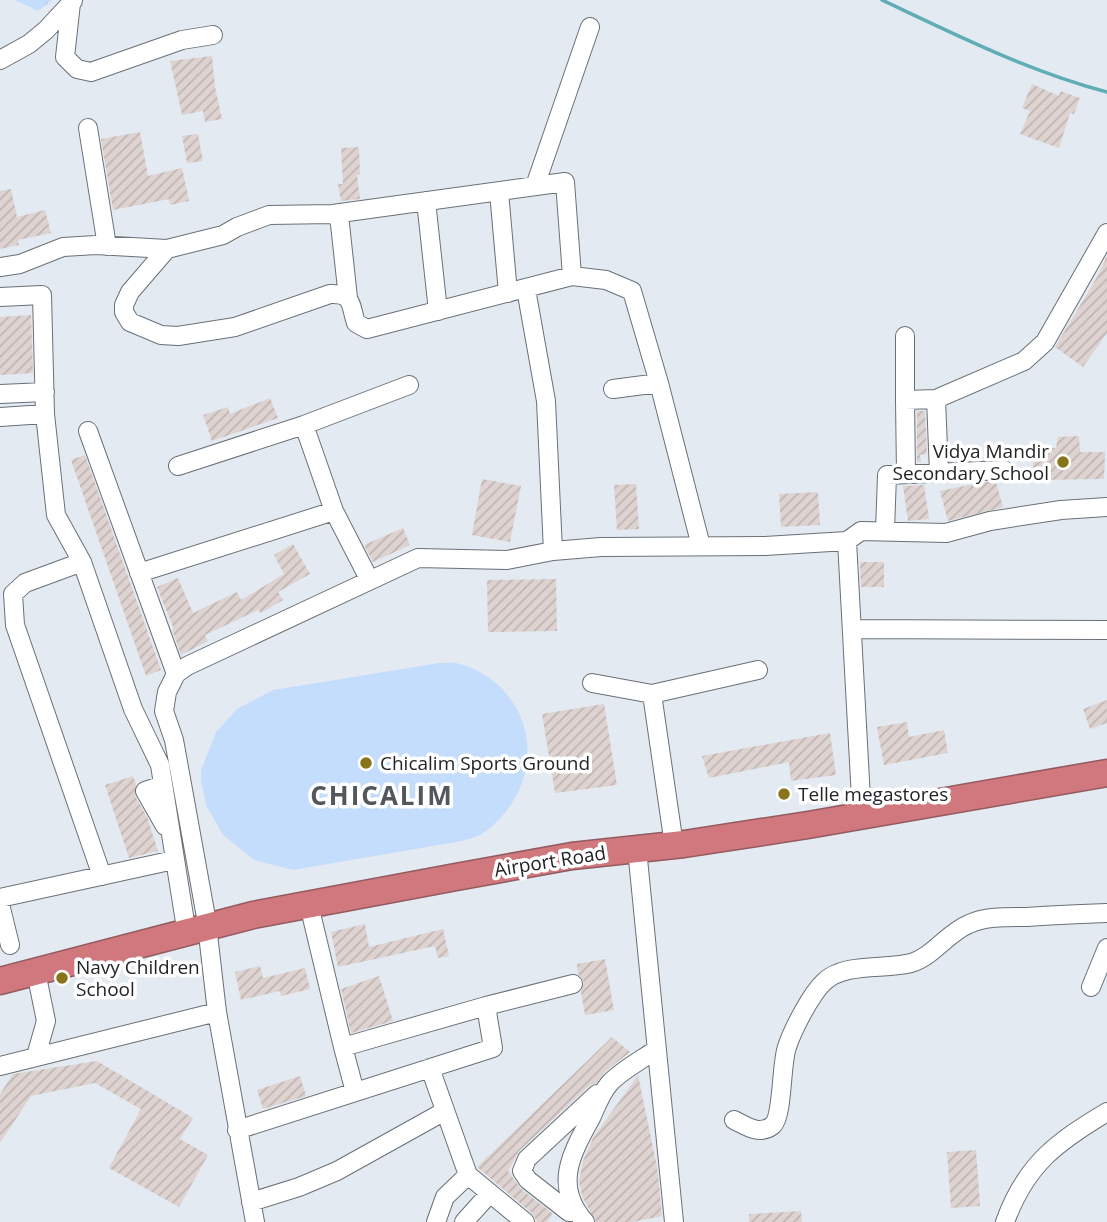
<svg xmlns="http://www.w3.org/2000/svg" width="1107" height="1222" font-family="'Open Sans',sans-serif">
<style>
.grass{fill:#c5ddfc}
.forest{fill:url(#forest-firs)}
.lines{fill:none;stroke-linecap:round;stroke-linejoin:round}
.stream{stroke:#60adb5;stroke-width:3.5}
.building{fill:url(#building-hatch)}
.minor-casing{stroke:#6a7077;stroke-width:20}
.highway-casing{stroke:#935b5f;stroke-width:29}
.minor{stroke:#fff;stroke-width:18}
.highway{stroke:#d0787d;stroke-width:26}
.poi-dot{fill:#897519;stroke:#fff;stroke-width:2.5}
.labels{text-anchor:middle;stroke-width:7;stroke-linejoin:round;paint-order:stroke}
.poi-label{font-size:19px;fill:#222427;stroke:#fff;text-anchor:start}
.street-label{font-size:19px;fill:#222427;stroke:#fff}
.district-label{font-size:26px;font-weight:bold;letter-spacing:2px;fill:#51575d;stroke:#fff}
</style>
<defs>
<pattern id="forest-firs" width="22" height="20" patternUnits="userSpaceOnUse" patternTransform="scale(1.75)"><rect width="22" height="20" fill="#c5ddfc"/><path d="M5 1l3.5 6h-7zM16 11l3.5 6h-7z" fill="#a9bed8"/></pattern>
<pattern id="building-hatch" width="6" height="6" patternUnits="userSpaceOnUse" patternTransform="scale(1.75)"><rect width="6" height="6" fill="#ded3d0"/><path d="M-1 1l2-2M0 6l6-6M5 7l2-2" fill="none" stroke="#beb5b3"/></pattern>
</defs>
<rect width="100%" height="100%" fill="#e3eaf2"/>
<path class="grass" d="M439,663C445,663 454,662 460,664C522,682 546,750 512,803C505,814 494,826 482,834C476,837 468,839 462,841L293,870L254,860L223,835L206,805L201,780V770L216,732L237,709L273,690Z"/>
<path class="forest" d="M15,0H52L38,11Z"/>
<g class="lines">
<path class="stream" d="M882,0C956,35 1028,71 1107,92"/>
</g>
<path class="building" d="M212,56L215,87L222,119L205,122L203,111L182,115L170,61Z
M1032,84L1059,96L1060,91L1080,98L1074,114L1070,113L1059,148L1020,134L1030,111L1022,108Z
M140,132L148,176L182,168L189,201L170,205L169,199L113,210L101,139Z
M198,134L203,161L187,163L182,136Z
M359,147L360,175H357L360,199L341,201L338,184H343L341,148Z
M11,189L17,217L45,210L51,233L18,240L19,245L0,249V191Z
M1107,256V333L1083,367L1055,347L1096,279Z
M31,315L33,373L0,375V317Z
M270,398L278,418L212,441L203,415L228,407L230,414Z
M917,411H925L927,454L920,455L921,462H917Z
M1079,436L1080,452H1105L1104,479L1033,480V447L1056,448L1058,437Z
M85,455L161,670L146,676L71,460Z
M482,479L521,486L510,542L472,535Z
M984,482H996L1003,507L948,521L940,491Z
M636,484L639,529L617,530L614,485Z
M924,485L929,519L908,521L903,486Z
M818,492L820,525L781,527L779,494Z
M403,528L410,545L373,562L364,545Z
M293,544L310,574L278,592L283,600L261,613L258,610L205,635L208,641L181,655L172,629H174L157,587L178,578L193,613L237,592L241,600L284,574L274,555Z
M860,562H884V587H861Z
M556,579L557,631L488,632L487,580Z
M1107,700V723L1090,729L1083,709Z
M604,704L617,785L555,793L542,714Z
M907,722L909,737L944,730L948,753L884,765L877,727Z
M830,733L836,775L791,781L789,762L709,778L702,756Z
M133,776L136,784L135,796L147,817L158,851L129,858L105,785Z
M365,924L369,947L443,929L449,956L438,958L435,946L338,967L331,932Z
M605,959L614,1010L585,1015L581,992L584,982L578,974L577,964Z
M260,966L263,978L305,968L310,989L281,996L280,991L241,1000L235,972Z
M379,976L393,1021L351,1033L341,989Z
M612,1037L630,1052L606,1071L596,1083L589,1086L519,1151L508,1171L521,1189L553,1214L547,1222H537L532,1213L477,1167Z
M97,1061L193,1118L180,1139L208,1155L179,1207L109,1168L141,1109L95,1083L31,1096L0,1143V1094L13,1074Z
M638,1075L657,1167L662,1216L633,1222H596L582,1196L579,1181L583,1161L593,1138Z
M300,1076L306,1096L263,1109L257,1090Z
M976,1150L980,1206L951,1208L947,1152Z
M801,1211L802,1222H749V1214Z"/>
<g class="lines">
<g class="minor-casing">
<path id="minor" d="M71,3L65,57L77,69L91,72L182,40L213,35
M0,60L29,44L46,30L73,1
M88,128L107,246
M535,186L590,27
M499,192L508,293
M426,201L438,311
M333,214L565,182L572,276
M167,249L130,292L124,305V312L130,322L161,335L178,336L235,327L330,294C353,293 350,304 356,323L367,329L572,276L606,280L632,291L659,383L701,546
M0,267L20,264L63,247L96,245L167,249L223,235L237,227L269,215L333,214L338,217L340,224L348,298
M526,289L546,401L553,551
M0,297L42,295L45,414L56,515L82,562L133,709L160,765L185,922
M613,389L659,383
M0,394L45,392
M936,399L1024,361L1045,342L1107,233
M905,400V336
M0,417L45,414
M304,425L409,385
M88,431L176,674
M178,466L304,425L334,511L369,579
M906,474L905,400L936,399L939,473
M885,531L887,475L1004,470
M82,562L25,583L13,594L15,625L102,876
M139,573L334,511
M852,629L1107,630
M592,683L652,694L758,670
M652,694L674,845
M163,785L145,791L165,826
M861,799L847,541L861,531L946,533L990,521L1061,510L1107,507
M637,849L674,1222
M0,898L174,860
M0,904L10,945
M309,905L343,1047
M1091,987L1107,948
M36,1056L46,1021L36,972
M0,1066L217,1012
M430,1068L468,1175L525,1222
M355,1092L343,1047L486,1006
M734,1120C746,1126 760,1136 773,1125C783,1115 781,1063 787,1047C793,1029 811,994 824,982C844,962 885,970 911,963C934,956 947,933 969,924C986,916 1008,917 1027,917C1053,915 1080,914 1107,913
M237,1130L493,1048L486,1006L573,984
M251,1202L299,1187L337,1171L445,1111
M576,1212H569L528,1180L522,1171L527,1159L597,1094
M255,1222L217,1012L206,917L174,740L164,711L167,692L176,674L187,666L418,558L507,560L553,551L601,547L765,546L847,541
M436,1222L445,1197L468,1175
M464,1222L490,1193
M585,1222C553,1186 571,1154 591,1118C596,1107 601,1093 609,1084C619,1072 643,1059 657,1049
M1005,1222C1026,1164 1057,1142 1107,1112"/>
</g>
<g class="highway-casing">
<path id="highway" d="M0,981L253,915L456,877L572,856L684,844L808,825L1107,773"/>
</g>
<use href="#minor" class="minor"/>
<use href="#highway" class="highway"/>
</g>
<g class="poi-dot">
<circle cx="1063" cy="462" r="7"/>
<circle cx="366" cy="763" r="7"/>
<circle cx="784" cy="794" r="7"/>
<circle cx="62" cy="978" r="7"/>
</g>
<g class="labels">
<g class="poi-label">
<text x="1049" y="458" text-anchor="end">Vidya Mandir<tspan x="1049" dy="22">Secondary School</tspan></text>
<text x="380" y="770">Chicalim Sports Ground</text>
<text x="798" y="801">Telle megastores</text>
<text x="76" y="974">Navy Children<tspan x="76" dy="22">School</tspan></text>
</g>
<g class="street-label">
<text transform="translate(550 861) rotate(-9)" y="7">Airport Road</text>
</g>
<g class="district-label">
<text x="382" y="805">CHICALIM</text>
</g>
</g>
</svg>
